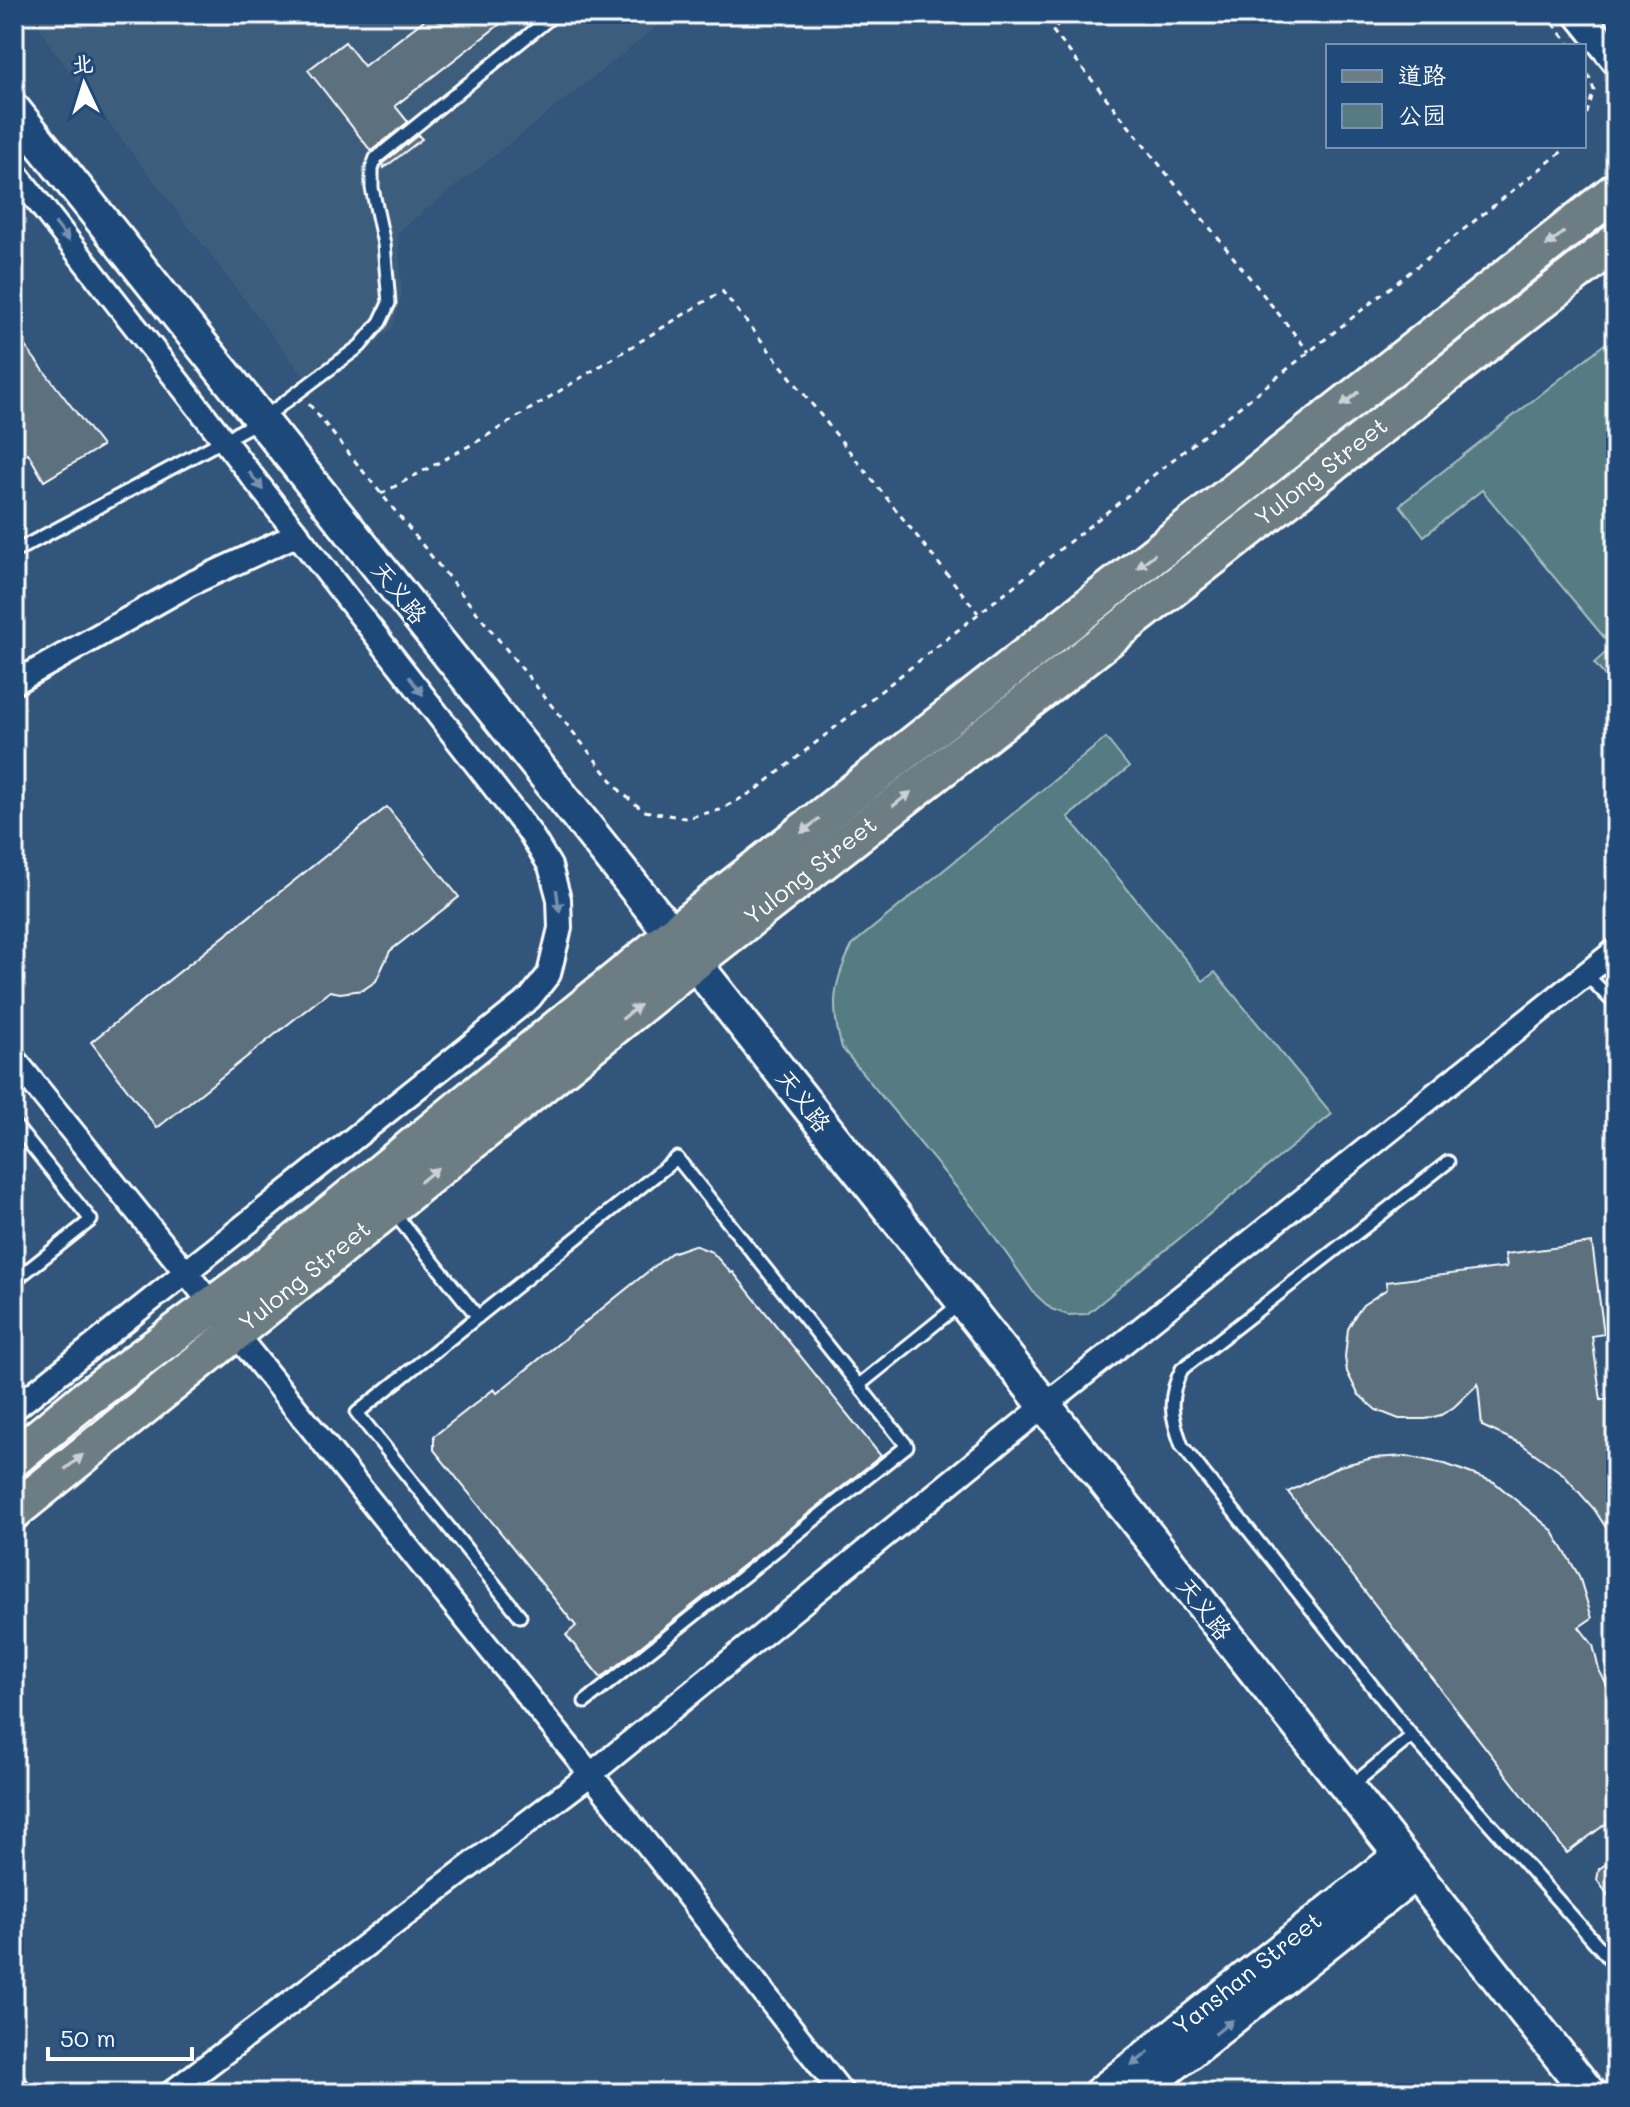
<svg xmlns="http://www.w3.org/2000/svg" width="1630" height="2107" font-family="Mali,'LXGW WenKai TC',sans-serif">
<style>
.built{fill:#3e5d7c}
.green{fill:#557c82;stroke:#aabec0;stroke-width:2}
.building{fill:#5c6f7e;stroke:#fff;stroke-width:2}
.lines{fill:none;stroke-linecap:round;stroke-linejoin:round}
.service-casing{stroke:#fff;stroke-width:17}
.minor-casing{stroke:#fff;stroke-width:28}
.tertiary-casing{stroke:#fff;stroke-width:34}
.secondary-casing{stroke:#fff;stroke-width:38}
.primary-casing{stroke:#fff;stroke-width:42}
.path{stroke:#fff;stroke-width:3;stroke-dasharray:6 6;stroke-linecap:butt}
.service{stroke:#1f4a7a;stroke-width:11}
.minor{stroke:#1f4a7a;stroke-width:22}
.tertiary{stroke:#1f4a7a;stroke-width:28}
.secondary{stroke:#1f4a7a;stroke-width:32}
.primary{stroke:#6c7e84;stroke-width:36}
.oneway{fill:#7992af}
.oneway2{fill:#ccd2d4}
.labels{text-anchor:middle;stroke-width:6;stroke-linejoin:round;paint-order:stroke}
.street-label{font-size:24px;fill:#fff;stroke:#1f4a7a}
</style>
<rect width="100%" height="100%" fill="#31557b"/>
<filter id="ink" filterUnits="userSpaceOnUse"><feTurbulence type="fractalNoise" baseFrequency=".0125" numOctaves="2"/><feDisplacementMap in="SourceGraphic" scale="16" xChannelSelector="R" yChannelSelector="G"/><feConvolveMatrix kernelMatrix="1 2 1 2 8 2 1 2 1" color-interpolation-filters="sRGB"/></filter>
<g filter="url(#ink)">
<path class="built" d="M42,14H673L398,232L402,293L393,327L365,353L314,390L53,50L40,28Z"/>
<path class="green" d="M1616,335V689L1594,663L1612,647L1482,490L1424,536L1400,505Z
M1106,738L1129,767L1068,817L1203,981L1215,972L1332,1114L1087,1314L1068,1315L1051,1309L1034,1293L980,1216L842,1048C830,1007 833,982 853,944Z"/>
<path class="building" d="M432,14H513L395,106L408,122L371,151L308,70L345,42L364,66Z
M418,135L422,139L384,168L383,163Z
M14,332L102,446L44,481L28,453L14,462Z
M387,807L459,897L390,951L376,981L363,990L340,993L330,991L157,1128L91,1042Z
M1592,1243L1604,1334L1592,1336L1601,1400L1616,1397V1543L1594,1509L1563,1474L1520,1443L1482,1426L1478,1384L1454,1407L1441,1415L1426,1419H1399L1376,1410L1358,1394L1347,1372L1345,1357L1348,1329L1355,1316L1363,1305L1387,1289L1386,1282L1507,1267L1505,1254Z
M694,1245L712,1252L731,1273L733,1272L881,1456L601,1678L566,1635L576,1626L434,1450V1436L494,1389L497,1393L671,1253Z
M1407,1456L1445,1464L1494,1482L1552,1530L1579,1576L1592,1618L1579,1627L1593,1645L1599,1670L1616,1703V1816L1567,1853L1288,1492L1340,1466L1373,1458Z
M1616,1857V1906L1597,1880L1599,1869Z"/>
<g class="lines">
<g class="service-casing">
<path id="service" d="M14,552L261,420L360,346L380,322L389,303L384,244L372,188V169L376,158L555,14
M1586,974L1616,1005
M14,1124L91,1220L14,1281
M1448,1162L1182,1369C1167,1398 1171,1416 1182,1446L1412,1736L1616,1966
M393,1212L478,1317
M14,1382L27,1399
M859,1385L961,1303
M520,1616L357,1413L677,1158L907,1446L585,1702
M1351,1786L1412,1736"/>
</g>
<g class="minor-casing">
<path id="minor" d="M14,171L530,833L550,866L559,899L560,928L549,974L530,998L14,1409
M14,683L190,584L298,534
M14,1059L651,1849L842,2093
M171,2093L591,1774L1043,1407L1616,950"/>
</g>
<g class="tertiary-casing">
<g id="tertiary">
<path d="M1579,14L1616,60"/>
<path d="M14,2089L17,2093"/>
<path id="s1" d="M1097,2093L1399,1854"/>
<path d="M1141,2093L1416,1875"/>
</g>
</g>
<g class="secondary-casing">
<path id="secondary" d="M14,110L694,962L1589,2093"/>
</g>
<g class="primary-casing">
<g id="primary">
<path d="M14,1458L83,1401L270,1263L672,935L1616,191"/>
<path id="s2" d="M14,1511L694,962L1616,242"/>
</g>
</g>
<path class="path" d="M1069,14L1052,30L1309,352
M1546,14L1571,46
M1584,63L1594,90L1584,123
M309,404L622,793L644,811L685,818L720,810L756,790L1569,146
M381,494L480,440L722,291L978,613"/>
<use href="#service" class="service"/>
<use href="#minor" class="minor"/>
<use href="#tertiary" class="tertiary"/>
<use href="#secondary" class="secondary"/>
<use href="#primary" class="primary"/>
</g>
<defs><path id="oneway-solid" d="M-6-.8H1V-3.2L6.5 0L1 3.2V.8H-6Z" transform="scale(2)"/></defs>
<g class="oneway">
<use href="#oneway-solid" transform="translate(62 232) rotate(52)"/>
<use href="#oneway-solid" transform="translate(256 481) rotate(52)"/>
<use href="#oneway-solid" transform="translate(416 686) rotate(52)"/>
<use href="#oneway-solid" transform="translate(558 901) rotate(82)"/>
<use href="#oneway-solid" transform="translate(1224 2027) rotate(-38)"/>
<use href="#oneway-solid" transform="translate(1140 2059) rotate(142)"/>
</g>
<g class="oneway2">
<use href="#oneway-solid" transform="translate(1555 239) rotate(142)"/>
<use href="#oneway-solid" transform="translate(1350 399) rotate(142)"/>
<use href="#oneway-solid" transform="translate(1146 561) rotate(142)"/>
<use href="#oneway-solid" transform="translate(902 799) rotate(-38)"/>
<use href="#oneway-solid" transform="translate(810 826) rotate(142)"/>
<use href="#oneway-solid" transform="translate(631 1012) rotate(-39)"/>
<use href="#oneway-solid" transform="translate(429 1175) rotate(-39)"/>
<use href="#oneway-solid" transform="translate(74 1462) rotate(-39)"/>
</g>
</g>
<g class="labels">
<g class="street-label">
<text dy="8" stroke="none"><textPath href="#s2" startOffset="1670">Yulong Street</textPath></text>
<text transform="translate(399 593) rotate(51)" y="8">天义路</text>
<text dy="8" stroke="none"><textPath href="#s2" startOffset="1022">Yulong Street</textPath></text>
<text transform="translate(803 1101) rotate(52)" y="8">天义路</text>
<text dy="8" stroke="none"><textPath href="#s2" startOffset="374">Yulong Street</textPath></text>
<text transform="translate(1204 1609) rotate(52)" y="8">天义路</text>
<text dy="8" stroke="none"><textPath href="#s1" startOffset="192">Yanshan Street</textPath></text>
</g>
</g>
<rect width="1630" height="2107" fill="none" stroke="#1f4a7a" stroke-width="48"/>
<rect x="24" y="24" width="1582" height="2059" fill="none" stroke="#fff" stroke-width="3" filter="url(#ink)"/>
<rect x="1326" y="44" width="260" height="104" fill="#1f4a7a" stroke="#7992af" stroke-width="2"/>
<rect x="1342" y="70" width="40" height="12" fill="#6c7e84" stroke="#7992af" stroke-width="2"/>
<text x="1398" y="84" font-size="24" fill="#ffffff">道路</text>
<rect x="1342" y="104" width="40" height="24" fill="#557c82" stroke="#7992af" stroke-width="2"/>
<text x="1398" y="124" font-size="24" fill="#ffffff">公园</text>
<g transform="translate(84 84) rotate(356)" stroke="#1f4a7a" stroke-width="6" paint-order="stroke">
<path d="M0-6L14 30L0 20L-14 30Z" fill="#ffffff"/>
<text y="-12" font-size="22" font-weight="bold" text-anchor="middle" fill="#ffffff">北</text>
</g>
<path d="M48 2047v12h144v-12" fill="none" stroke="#ffffff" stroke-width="4"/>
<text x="60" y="2047" font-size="24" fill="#ffffff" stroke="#1f4a7a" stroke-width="6" paint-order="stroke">50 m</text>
</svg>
